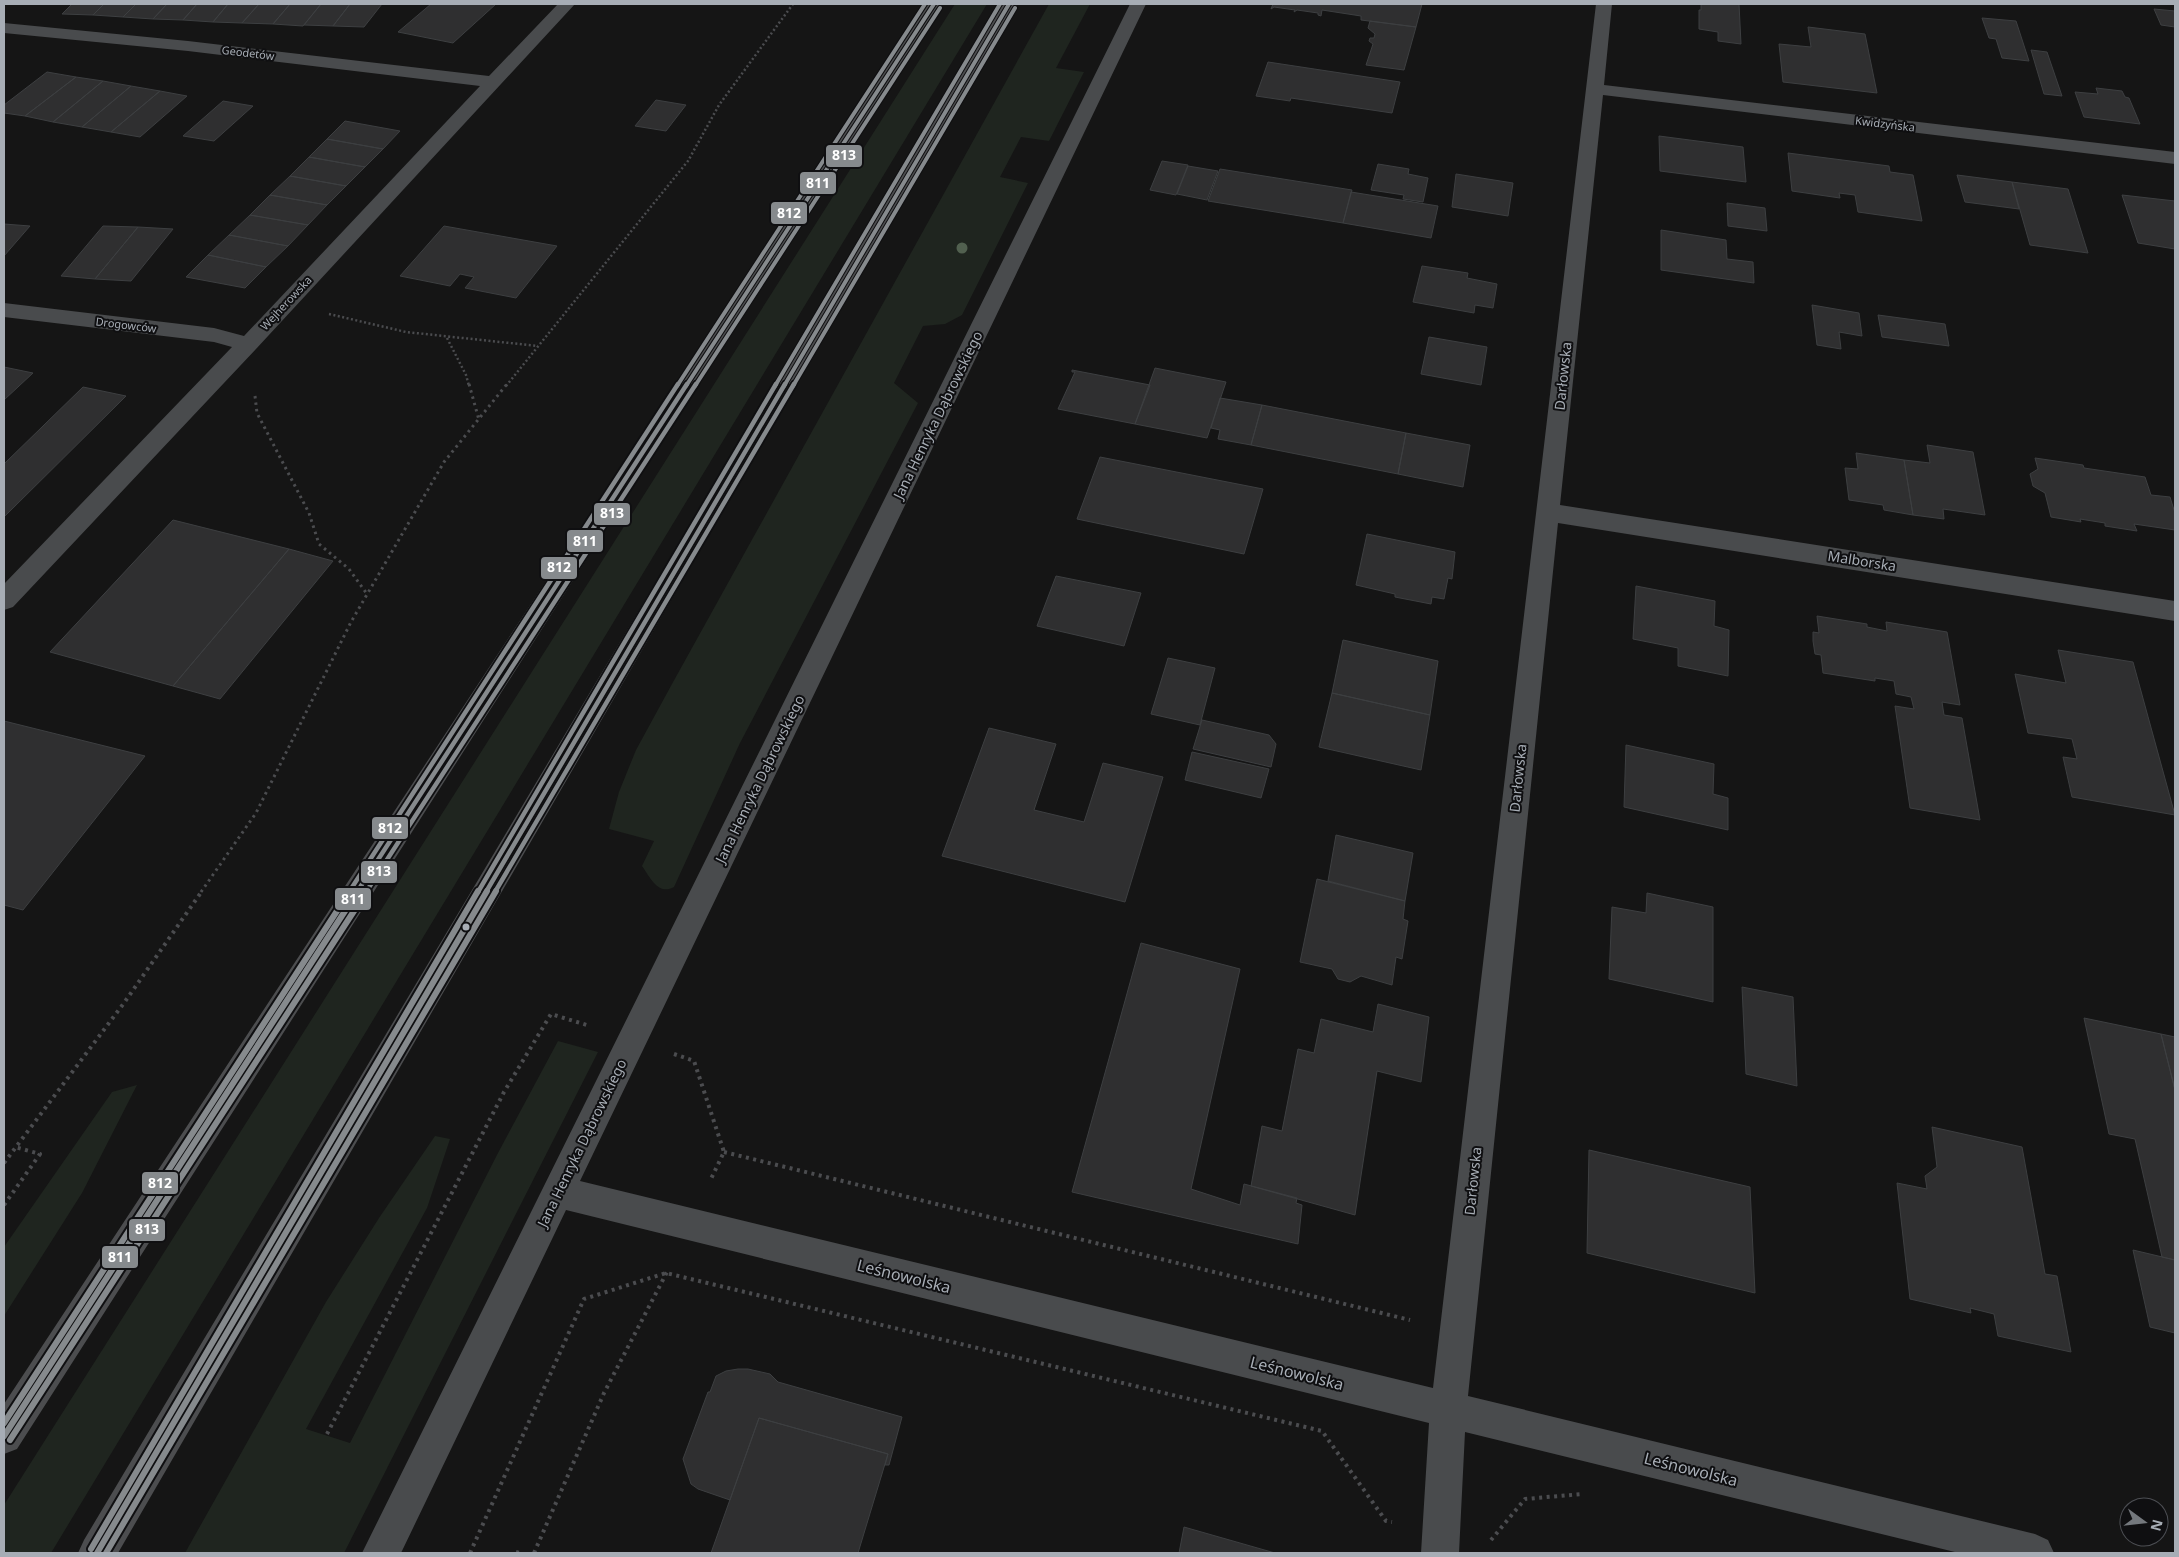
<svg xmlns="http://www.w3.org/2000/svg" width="2179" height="1557" font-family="'Noto Sans',sans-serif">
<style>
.green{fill:#1f251f}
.building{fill:#2f2f30;stroke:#3d3f41}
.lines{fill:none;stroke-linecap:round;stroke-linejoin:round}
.path-far2{stroke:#4b4c4f;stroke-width:2.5;stroke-dasharray:2 2.5;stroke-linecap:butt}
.path-far1{stroke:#4b4c4f;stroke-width:3;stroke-dasharray:2.5 4;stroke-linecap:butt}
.path{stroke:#4b4c4f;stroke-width:4;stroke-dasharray:3 4.5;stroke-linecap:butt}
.minor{fill:#494b4d;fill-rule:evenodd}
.major{fill:#4c4d4f;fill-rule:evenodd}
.bus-1-far2-casing{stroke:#0f0f11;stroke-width:6}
.bus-1-far1-casing{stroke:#0f0f11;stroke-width:8}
.bus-1-casing{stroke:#0f0f11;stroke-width:10}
.bus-2-far2-casing{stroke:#0f0f11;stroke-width:6}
.bus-2-far1-casing{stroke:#0f0f11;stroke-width:8}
.bus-2-casing{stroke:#0f0f11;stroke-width:10}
.bus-3-far2-casing{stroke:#0f0f11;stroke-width:6}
.bus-3-far1-casing{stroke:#0f0f11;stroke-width:8}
.bus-3-casing{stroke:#0f0f11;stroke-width:10}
.bus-1-far2{stroke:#868a8d;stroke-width:4}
.bus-1-far1{stroke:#868a8d;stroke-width:4.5}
.bus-1{stroke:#868a8d;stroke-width:6}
.bus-2-far2{stroke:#868a8d;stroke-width:4}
.bus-2-far1{stroke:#868a8d;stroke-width:4.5}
.bus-2{stroke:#868a8d;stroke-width:6}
.bus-3-far2{stroke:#868a8d;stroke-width:4}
.bus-3-far1{stroke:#868a8d;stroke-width:4.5}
.bus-3{stroke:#868a8d;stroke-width:6}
.tree{fill:#51604f}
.bus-dot{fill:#a7adb5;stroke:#0f0f11;stroke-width:2}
.labels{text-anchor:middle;stroke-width:4;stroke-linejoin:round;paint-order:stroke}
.far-street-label{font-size:11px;fill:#a7adb5;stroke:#0f0f11}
.street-label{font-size:14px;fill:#a7adb5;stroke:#0f0f11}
.near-street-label{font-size:16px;fill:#a7adb5;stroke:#0f0f11}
.line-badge{stroke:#0f0f11;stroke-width:2}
.badge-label{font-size:14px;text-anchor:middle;font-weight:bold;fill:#fff}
</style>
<rect width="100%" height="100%" fill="#151515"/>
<path class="green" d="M955,4H987L51,1553H4V1505Z
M1049,4H1090L1056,68L1084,72L1049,141L1021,137L1000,177L1028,183L962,315L945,324L923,326L894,383L918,403L740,743L674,887C658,896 650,877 642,866L654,841L609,829L619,792L636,750L672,684Z
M558,1041L598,1052L344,1553H185L326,1302L379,1218L435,1136L450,1139L427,1208L306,1429L350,1443L498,1153Z
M137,1085L82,1193L4,1316V1247L112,1092Z"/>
<path class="building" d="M72,4H104L93,15L62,14Z
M104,4H136L123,17L93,15Z
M136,4H167L153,19L123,17Z
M167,4H197L183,20L153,19Z
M197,4H228L213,22L183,20Z
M228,4H259L242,23L213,22Z
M259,4H290L273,24L242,23Z
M290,4H321L303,26L273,24Z
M321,4H350L333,26L304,25Z
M350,4H382L364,27L333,26Z
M431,4H496L453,43L398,32Z
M1273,4H1422L1416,27L1361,20V16L1322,10L1321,16L1318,15V13L1297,10L1294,12L1295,10L1274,7L1271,9Z
M1698,4H1739L1741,44L1718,41V32L1699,29V10H1701V4Z
M2154,9L2175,11V27L2161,25Z
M1982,18L2016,21L2029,61L2002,58L1996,39L1989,38Z
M1370,21L1416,27L1404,70L1366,65L1373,44L1369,41L1370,38H1374L1375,34L1368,28Z
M1808,27L1865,34L1877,93L1783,82L1779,44L1811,47Z
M2031,50L2047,52L2062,96L2044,94Z
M1268,62L1400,82L1392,113L1291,98L1290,101L1256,96Z
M47,72L76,77L25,116L4,113V105Z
M76,77L103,81L53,122L25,116Z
M103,81L131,86L82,127L53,122Z
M131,86L160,91L111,132L82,127Z
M2096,88L2122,91L2125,97L2129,98L2140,124L2084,117L2075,92L2098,94Z
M160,91L187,96L140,137L111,132Z
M656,100L686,105L666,131L635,126Z
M223,101L253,106L214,141L183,136Z
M345,121L400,131L383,149L327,139Z
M1659,136L1743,147L1746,182L1660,171Z
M327,139L383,149L365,167L309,157Z
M1788,153L1889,166L1890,172L1913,175L1922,221L1858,212L1855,195L1839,193L1840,198L1792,191Z
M309,157L365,167L346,186L290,176Z
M1162,161L1188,165L1176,195L1150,190Z
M1378,164L1409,169L1408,174L1428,178L1423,202L1403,199L1404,195L1371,190Z
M1188,166L1218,171L1207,200L1177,194Z
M1220,169L1352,190L1343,223L1208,201Z
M1456,174L1513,183L1508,216L1452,207Z
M1957,175L2012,182L2019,209L1965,202Z
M290,176L346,186L327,205L270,195Z
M2012,182L2068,189L2088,253L2030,245Z
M1351,192L1438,206L1431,238L1343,223Z
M270,195L327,205L308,225L250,215Z
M2122,195L2175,201V249L2138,243Z
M1727,203L1765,208L1767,231L1728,226Z
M250,215L308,225L288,246L229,235Z
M4,224L30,226L4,256Z
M103,226L138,227L95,279L61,276Z
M444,226L557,246L516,298L465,288L474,277L460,274L450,286L400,276Z
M138,227L173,229L131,281L95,279Z
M1661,230L1726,240L1727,259L1753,262L1754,283L1661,270Z
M229,235L288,246L266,267L208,255Z
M208,255L266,267L245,288L186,277Z
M1422,266L1468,273L1467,278L1497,284L1493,308L1475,305L1474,313L1413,302Z
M1812,305L1859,313L1862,336L1839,332L1841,349L1817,345Z
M1878,315L1945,324L1949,346L1882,337Z
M1429,337L1487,347L1481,385L1421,374Z
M4,367L33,373L4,400Z
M1155,368L1226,382L1207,438L1135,424Z
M1072,370L1150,385L1135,424L1058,409L1075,372H1072Z
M83,387L126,396L4,517V464Z
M1220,398L1262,405L1251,445L1218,439L1220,430L1211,428Z
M1262,405L1406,433L1398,474L1251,445Z
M1406,433L1470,445L1463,487L1398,474Z
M1927,445L1973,452L1985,515L1943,509L1944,519L1913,515L1904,460L1930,463Z
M1856,453L1904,460L1913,515L1884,510L1883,505L1849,500L1845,468L1858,469Z
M1100,457L1263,489L1244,554L1077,519Z
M2035,458L2083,465L2084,468L2145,477L2151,495L2170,497L2175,513V530L2134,524L2137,531L2105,526V523L2080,519L2081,522L2051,517L2045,493L2033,486L2030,474L2038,469Z
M173,520L289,549L173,686L50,652Z
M1367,534L1455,552L1452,579L1448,578L1444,599L1432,597L1431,604L1395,597V594L1356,585Z
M289,549L333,561L220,699L173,686Z
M1056,576L1141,593L1124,646L1037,626Z
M1636,586L1715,601L1714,626L1729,630L1728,676L1678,666V648L1633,639Z
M1817,616L1867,624V627L1887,631L1886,622L1947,632L1960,705L1942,702L1944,715L1962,718L1980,820L1910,808L1895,706L1914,709L1911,697L1896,694L1894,681L1875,678V681L1823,673L1821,655L1815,654L1813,641V632L1819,633Z
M1343,640L1438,661L1430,715L1332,693Z
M2058,650L2133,662L2175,815L2072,797L2063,757L2077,759L2072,739L2028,733L2015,674L2066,683Z
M1168,658L1215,668L1200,725L1151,714Z
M1332,693L1430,715L1421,770L1319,747Z
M1202,720L1269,735L1276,744L1271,767L1193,749Z
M4,721L145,756L23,910L4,905Z
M989,728L1056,744L1034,810L1084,822L1103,763L1163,777L1125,902L942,856Z
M1626,745L1714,764L1713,794L1728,798V830L1624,807Z
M1192,752L1269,769L1261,798L1185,780Z
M1336,835L1413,853L1405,901L1328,881Z
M1317,879L1405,901L1403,919L1408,921L1402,959L1396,957L1392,985L1361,976L1350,982L1338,979L1332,969L1300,962Z
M1647,893L1713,907V1002L1609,979L1612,907L1646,913Z
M1141,943L1240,969L1191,1189L1240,1205L1244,1184L1297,1198L1296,1203L1302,1205L1298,1244L1072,1192Z
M1742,987L1793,997L1797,1086L1746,1074Z
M1378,1004L1429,1017L1421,1082L1377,1071L1355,1215L1251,1186L1262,1126L1282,1131L1298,1049L1314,1053L1321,1019L1373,1032Z
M2084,1018L2161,1034L2175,1090V1260L2162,1257L2135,1139L2109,1134Z
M2161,1034L2175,1037V1090Z
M1932,1127L2022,1147L2045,1274L2057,1276L2071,1352L1998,1336L1994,1314L1970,1308L1971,1313L1910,1299L1897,1183L1927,1189L1925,1176L1937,1167Z
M1589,1150L1750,1187L1755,1293L1587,1253Z
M2133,1250L2175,1260V1333L2150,1327Z
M738,1369H748L770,1374L778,1382L902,1417L889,1465H885L888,1454L759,1418L730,1500L698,1489L691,1484L683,1459L708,1392H710L716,1376L726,1371Z
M759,1418L888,1454L858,1553H711Z
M1184,1527L1275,1553H1179Z"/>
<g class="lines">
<path class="path-far2" d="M329,314L406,332L538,346
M447,338L466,375L469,386
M506,386L688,161L719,105L793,4"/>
<path class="path-far1" d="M469,384L479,420
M255,396L257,413L309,513L319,544L349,569L367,594
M201,892L256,813L351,622L444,462L507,384"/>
<path class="path" d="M674,1054L694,1061L724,1152L710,1181
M724,1152L1410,1320
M4,1163L124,1003L202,891
M4,1205L40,1154L15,1147
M327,1434L504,1092L551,1014L590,1026
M1491,1540L1525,1499L1582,1494
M516,1552L520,1553
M470,1553L584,1299L666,1273L1322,1431L1386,1521L1392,1522
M534,1553L604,1393L667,1272"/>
<path class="minor" d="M558,4H575L256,349L13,607L4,610V584L232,347L214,342L4,317V303L214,328L244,336L480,86L188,51L4,33V23L188,41L489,76Z
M1130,4H1146L580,1181L1433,1388L1596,4H1612L1604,85L2175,152V164L1603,95L1560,505L2175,601V621L1558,523L1468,1396L2035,1534L2048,1540L2054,1553H1959L1465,1432L1459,1553H1421L1429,1423L566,1210L401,1553H362Z"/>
<path class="major" d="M926,4H942L17,1449L4,1454V1404Z
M1001,4H1017L118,1553H78L84,1540Z"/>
<g class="bus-1-far2-casing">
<path id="bus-1-far2" d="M686,386L934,4
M784,386L1009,4"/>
</g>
<g class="bus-1-far1-casing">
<path id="bus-1-far1" d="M357,892L687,384
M486,892L785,384"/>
</g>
<g class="bus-1-casing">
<path id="bus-1" d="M4,1436L358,891
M97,1553L487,891"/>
</g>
<g class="bus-2-far2-casing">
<path id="bus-2-far2" d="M695,386L940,8
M793,386L1015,8"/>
</g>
<g class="bus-2-far1-casing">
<path id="bus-2-far1" d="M366,892L696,384
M495,892L794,384"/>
</g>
<g class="bus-2-casing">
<path id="bus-2" d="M10,1440L367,891
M106,1553L496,891"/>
</g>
<g class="bus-3-far2-casing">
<path id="bus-3-far2" d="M677,386L925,4
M775,386L1000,4"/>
</g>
<g class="bus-3-far1-casing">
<path id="bus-3-far1" d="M349,892L678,384
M478,892L776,384"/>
</g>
<g class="bus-3-casing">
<path id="bus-3" d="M4,1423L350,891
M91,1549L478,891"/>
</g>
<use href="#bus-1-far2" class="bus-1-far2"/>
<use href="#bus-1-far1" class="bus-1-far1"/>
<use href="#bus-1" class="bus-1"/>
<use href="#bus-2-far2" class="bus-2-far2"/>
<use href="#bus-2-far1" class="bus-2-far1"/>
<use href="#bus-2" class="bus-2"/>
<use href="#bus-3-far2" class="bus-3-far2"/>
<use href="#bus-3-far1" class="bus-3-far1"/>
<use href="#bus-3" class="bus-3"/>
</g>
<circle class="tree" cx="962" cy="248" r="5.5"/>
<circle class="bus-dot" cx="466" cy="927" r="4.5"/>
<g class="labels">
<g class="far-street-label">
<text transform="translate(248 53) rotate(7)" y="4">Geodetów</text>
<text transform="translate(1885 124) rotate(7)" y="4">Kwidzyńska</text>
<text transform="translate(286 303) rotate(-47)" y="4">Wejherowska</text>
<text transform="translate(126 325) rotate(7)" y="4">Drogowców</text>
</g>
<g class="street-label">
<text transform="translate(1563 376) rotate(-84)" y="5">Darłowska</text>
<text transform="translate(938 415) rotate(-64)" y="5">Jana Henryka Dąbrowskiego</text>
<text transform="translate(1862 561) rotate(9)" y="5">Malborska</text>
<text transform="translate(1518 778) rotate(-84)" y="5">Darłowska</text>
<text transform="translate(760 779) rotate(-64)" y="5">Jana Henryka Dąbrowskiego</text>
<text transform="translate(582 1143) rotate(-64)" y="5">Jana Henryka Dąbrowskiego</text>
<text transform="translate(1473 1181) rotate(-84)" y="5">Darłowska</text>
</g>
<g class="near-street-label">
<text transform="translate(904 1276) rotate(14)" y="6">Leśnowolska</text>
<text transform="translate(1297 1373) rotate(14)" y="6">Leśnowolska</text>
<text transform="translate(1691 1469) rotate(14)" y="6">Leśnowolska</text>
</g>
</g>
<g class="line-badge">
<rect x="825" y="144" width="38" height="24" rx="5" fill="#868a8d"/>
<rect x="799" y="171" width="38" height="24" rx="5" fill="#868a8d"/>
<rect x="770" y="201" width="38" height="24" rx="5" fill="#868a8d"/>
<rect x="593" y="502" width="38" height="24" rx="5" fill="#868a8d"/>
<rect x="566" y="529" width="38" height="24" rx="5" fill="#868a8d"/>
<rect x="540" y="556" width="38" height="24" rx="5" fill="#868a8d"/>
<rect x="371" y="816" width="38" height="24" rx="5" fill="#868a8d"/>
<rect x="360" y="860" width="38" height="24" rx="5" fill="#868a8d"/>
<rect x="334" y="887" width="38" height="24" rx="5" fill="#868a8d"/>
<rect x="141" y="1171" width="38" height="24" rx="5" fill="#868a8d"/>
<rect x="128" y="1218" width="38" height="24" rx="5" fill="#868a8d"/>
<rect x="101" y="1245" width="38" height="24" rx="5" fill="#868a8d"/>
</g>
<g class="badge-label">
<text x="844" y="160">813</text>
<text x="818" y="188">811</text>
<text x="789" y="218">812</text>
<text x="612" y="518">813</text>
<text x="585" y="546">811</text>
<text x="559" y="572">812</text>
<text x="390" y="833">812</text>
<text x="379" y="876">813</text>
<text x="353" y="904">811</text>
<text x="160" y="1188">812</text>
<text x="147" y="1234">813</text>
<text x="120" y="1262">811</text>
</g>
<rect width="2179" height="1557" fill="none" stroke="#a7adb5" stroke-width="10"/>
<g transform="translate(2144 1522) rotate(105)"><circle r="24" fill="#0f0f11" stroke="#4c4e53"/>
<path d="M0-4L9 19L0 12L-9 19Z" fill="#74787d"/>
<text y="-8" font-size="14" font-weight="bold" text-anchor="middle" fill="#a7adb5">N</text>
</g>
</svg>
